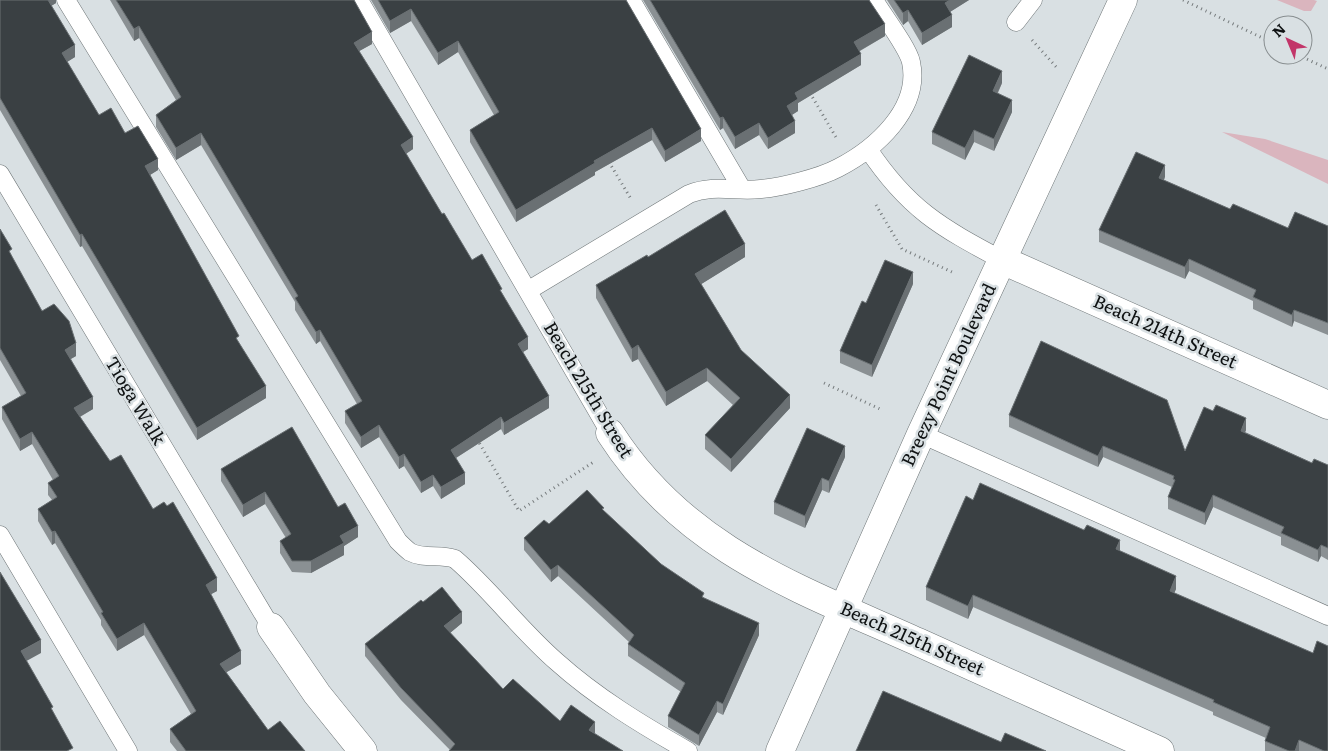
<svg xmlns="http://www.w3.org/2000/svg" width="1328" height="751" font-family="Literata,serif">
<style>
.green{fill:#dab5be}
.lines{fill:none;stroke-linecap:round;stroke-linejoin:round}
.service-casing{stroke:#6e7577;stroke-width:19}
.minor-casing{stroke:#6e7577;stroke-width:29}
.path{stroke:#767b7d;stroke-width:3;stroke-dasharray:1 4;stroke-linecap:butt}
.service{stroke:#fff;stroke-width:18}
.minor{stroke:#fff;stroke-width:28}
.wall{fill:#8a9093}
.shaded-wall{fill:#6a7073}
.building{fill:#3a4043;stroke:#6a7073}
.labels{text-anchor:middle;stroke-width:5;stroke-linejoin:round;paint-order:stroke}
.street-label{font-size:18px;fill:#0f1213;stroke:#d9e0e3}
</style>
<rect width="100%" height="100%" fill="#d9e0e3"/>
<path class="green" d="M1277,0H1314L1317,1L1311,11H1304Z
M1222,132L1265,139L1328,160V184Z"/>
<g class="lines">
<g class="service-casing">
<path id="service" d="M66,0L398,541C401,544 406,549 410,552C423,559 441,554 455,559C491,590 520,630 557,662C596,697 642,725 688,751
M359,0L610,433
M631,0L742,189
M1016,22L1033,0
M868,149C908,209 940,227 1002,260
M0,174L271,627
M529,290L689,194C714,184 735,192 761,189C782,187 819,178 838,168C875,149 921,109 911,62C908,48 883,15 874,0
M921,434L1328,616
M0,535L128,751"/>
</g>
<g class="minor-casing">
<path id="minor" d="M1002,260L1328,405
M610,433C685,550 798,588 918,642C999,678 1079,715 1160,751
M271,627L317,694L363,751
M780,751L921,434L1123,0"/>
</g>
<path class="path" d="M1183,0L1273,43
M1032,40L1058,69
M1298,55L1328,69
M810,93L837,139
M609,162L631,199
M876,205L902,249L952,272
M824,383L880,409
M477,439L519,511L595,461"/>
<use href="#service" class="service"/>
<use href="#minor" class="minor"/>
</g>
<path class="wall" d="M0,0L56,3L51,6L75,57L67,62L99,115L125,133L158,170L150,175L239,343L266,398L197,440L82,246L80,247L0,110Z
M110,0H354L372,44L359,51L413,149L406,154L442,214L472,260L502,293L528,349L523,352L549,408L504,435L501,429L456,458L465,484L441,499L433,486L421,493L404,466L399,469L379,437L361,448L345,423V411L357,404L320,341L316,344L295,310V302L201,145L176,160L156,127V115L176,100L139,38L134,41Z
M371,0H626L701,141L665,162L652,140L595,172V175L516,222L470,142V130L494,115L458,52L438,65L411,21L390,33Z
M643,0H869L885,36L860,51L861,65L798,103V111L792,115L795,133L768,149L759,135L735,149L723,128L720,130Z
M887,0H969L950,12L952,27L922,45L908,21L903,25Z
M1002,83L998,93L1012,112L994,151L974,142L965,160L932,144V132Z
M1165,177L1164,180L1230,209L1288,228L1328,226V335L1294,321L1292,327L1253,309V301L1189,271L1185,279L1099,242V230Z
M0,229L12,257L42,311L76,356L71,359L93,409L80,417L110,461L153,509L217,591L211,594L241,664L226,672L268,730L305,751H177L170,742V729L191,714L144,635L117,651L101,625V620L55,543L52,545L38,521V509L52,500L48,495V483L53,480L32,444L20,451L2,419V407L21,396L0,360Z
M648,257H745L701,284L741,350L790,408L731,472L705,449V435L733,405L707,381L666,406L638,359L632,362L596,298V285Z
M913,284L872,377L840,363V351Z
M1213,411L1246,430L1245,432L1312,463L1328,465V560L1321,556L1318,562L1281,545V537L1213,507L1205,525L1168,509V497L1172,487L1103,457L1098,467L1009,427V415L1185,451Z
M845,457L829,493L822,490L805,528L774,514V502Z
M221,469L338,507L358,537L344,546V555L311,573L292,572L280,553V541L286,538L265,504L243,517L221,481Z
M973,500L1120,551L1176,589L1174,593L1328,751H1265V741L1266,738L1213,715V712L973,607L968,619L926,600V587Z
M604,511L661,564L704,598L759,635L723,715L717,712L699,746L668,727V716L681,692L628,656V644L629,642L558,576L551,582L524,550V538L549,524Z
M423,602L462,623L450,633L503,689L560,721L595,722L450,750L401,700L365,656V644Z"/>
<path class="shaded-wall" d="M46,0H56V3L46,9Z
M950,0H969L945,15V3Z
M411,9V21L390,33V21Z
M908,10V21L903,25V13Z
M952,15V27L922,45V33Z
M885,24V36L854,54V42Z
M139,26V38L134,41V29Z
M372,32V44L354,54V43Z
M458,41V52L438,65V53Z
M75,45V57L62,65V53Z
M861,54V65L798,103V111L787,118V106L795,93Z
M1002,71V83L993,102V91Z
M1012,100V112L994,151V139Z
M723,117V128L720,130V118Z
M795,121V133L768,149V138Z
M759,123V135L735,149V137Z
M652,128V140L595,172V175L516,222V210L594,161Z
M701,129V141L665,162V151Z
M974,130V142L965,160V148Z
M201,133V145L176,160V148Z
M413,137V149L401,157V145Z
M158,159V170L145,178V166Z
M1165,165V177L1159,190V178Z
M82,234V246L80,247V235Z
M745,244V257L695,288V274Z
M1189,259V271L1185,279V267Z
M913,272V284L872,377V365Z
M1294,310V321L1292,327V315Z
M320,330V341L316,344V332Z
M528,337V349L518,355V344Z
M76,343V356L65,362V350Z
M638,345V359L632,362V349Z
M707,368V381L666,406V392Z
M266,386V398L197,440V428Z
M790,395V408L731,472V459Z
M549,396V408L504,435V423Z
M93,397V409L74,420V408Z
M501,417V429L451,461V450Z
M1246,418V430L1241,442V431Z
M379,425V437L361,448V437Z
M32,432V444L20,451V439Z
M845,446V457L829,493V481Z
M1103,446V457L1098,467V456Z
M404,454V466L399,469V457Z
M465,473V484L441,499V487Z
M433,475V486L421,493V482Z
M822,478V490L805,528V516Z
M265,492V504L243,517V505Z
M1213,495V507L1205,525V513Z
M358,526V537L344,546V555L311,573V561L340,536Z
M55,531V543L52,545V532Z
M1120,540V553L1116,549Z
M1321,545V556L1318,562V550Z
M558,565V576L551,582V570Z
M1176,576V589L1170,603V591Z
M217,578V591L206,597V585Z
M973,595V607L968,619V606Z
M462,612V623L444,638V626Z
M144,623V635L117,651V639Z
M759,623V635L723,715V704Z
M41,640V653L21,664V651Z
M241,651V664L220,676V664Z
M717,701V712L699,746V735Z
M595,722V734L589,730Z
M1299,740V751H1295Z"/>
<path class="building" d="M0,0H48L75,45L62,53L99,115L111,108L125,133L138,126L158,159L145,166L239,336L236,338L266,386L197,428L82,234L80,235L0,98Z
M116,0H354L372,32L354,43L413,137L401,145L442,214L444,213L472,260L482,254L502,289L500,290L528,337L518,344L549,396L504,423L501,417L451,450L465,473L441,487L433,475L421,482L404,454L399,457L379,425L361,437L345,411L362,401L320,330L316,332L295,298L298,296L201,133L176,148L156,115L181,97L139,26L134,29Z
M378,0H626L701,129L665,151L652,128L594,161L595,163L516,210L470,130L499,112L458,41L438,53L411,9L390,21Z
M650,0H869L885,24L854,42L861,54L795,93L798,99L787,106L795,121L768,138L759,123L735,137L723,117L720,118Z
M894,0H950L945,3L952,15L922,33L908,10L903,13Z
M969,55L1002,71L993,91L1012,100L994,139L974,130L965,148L932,132Z
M1136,152L1165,165L1159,178L1230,209L1233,204L1288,228L1295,212L1328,226V323L1294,310L1292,315L1253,297L1256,290L1189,259L1185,267L1099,230Z
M725,210L745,244L695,274L741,350L790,395L731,459L705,435L740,398L707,368L666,392L638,345L632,349L596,285L647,255L648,257Z
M0,229L12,249L9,251L42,311L54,304L69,321L76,343L65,350L93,397L74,408L110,461L121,455L153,509L164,502L167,506L173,502L217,578L206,585L241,651L220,664L268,730L280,721L305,751H186L170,729L196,711L144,623L117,639L101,613L103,612L55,531L52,532L38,509L57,497L48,483L59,476L32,432L20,439L2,407L26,393L0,348Z
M885,260L913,272L872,365L840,351L862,301L866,303Z
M1041,341L1167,400L1185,451L1204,407L1213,411L1216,405L1246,418L1241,431L1312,463L1314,459L1328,465V548L1321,545L1318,550L1281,533L1284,527L1213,495L1205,513L1168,497L1175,480L1173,479L1174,476L1103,446L1098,456L1009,415Z
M292,427L338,507L345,503L358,526L340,536L344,543L311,561H292L280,541L291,534L265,492L243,505L221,469Z
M807,428L845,446L829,481L822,478L805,516L774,502Z
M980,483L1084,530L1087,525L1120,540L1116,549L1176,576L1170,591L1313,653L1317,641L1328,646V751H1324L1299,740L1295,751H1289L1265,741L1270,727L1213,702L1214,700L973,595L968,606L926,587L966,496L973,500Z
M587,490L604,508L602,509L661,564L704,593L702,597L759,623L723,704L717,701L699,735L668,716L685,683L628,644L634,635L558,565L551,570L524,538L544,520L549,524Z
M0,572L41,640L21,651L53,707L51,708L73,748L67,751H0Z
M442,587L462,612L444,626L503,689L513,679L560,721L571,705L595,722L589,730L623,751H449L455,744L401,688L365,644L421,600L423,602Z
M883,691L1001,742L1005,733L1046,751H856Z"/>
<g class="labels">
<g class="street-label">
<text transform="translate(1165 332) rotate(24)" y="6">Beach 214th Street</text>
<text transform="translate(949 375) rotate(-65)" y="6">Breezy Point Boulevard</text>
<text transform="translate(588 390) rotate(59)" y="6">Beach 215th Street</text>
<text transform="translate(135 401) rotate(59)" y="6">Tioga Walk</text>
<text transform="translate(912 639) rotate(24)" y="6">Beach 215th Street</text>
</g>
</g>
<g transform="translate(1288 40) rotate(316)"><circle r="24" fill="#d9e0e3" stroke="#888e90"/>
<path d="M0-4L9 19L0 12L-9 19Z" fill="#c23569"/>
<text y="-8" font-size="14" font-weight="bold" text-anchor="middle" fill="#0f1213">N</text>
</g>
</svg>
